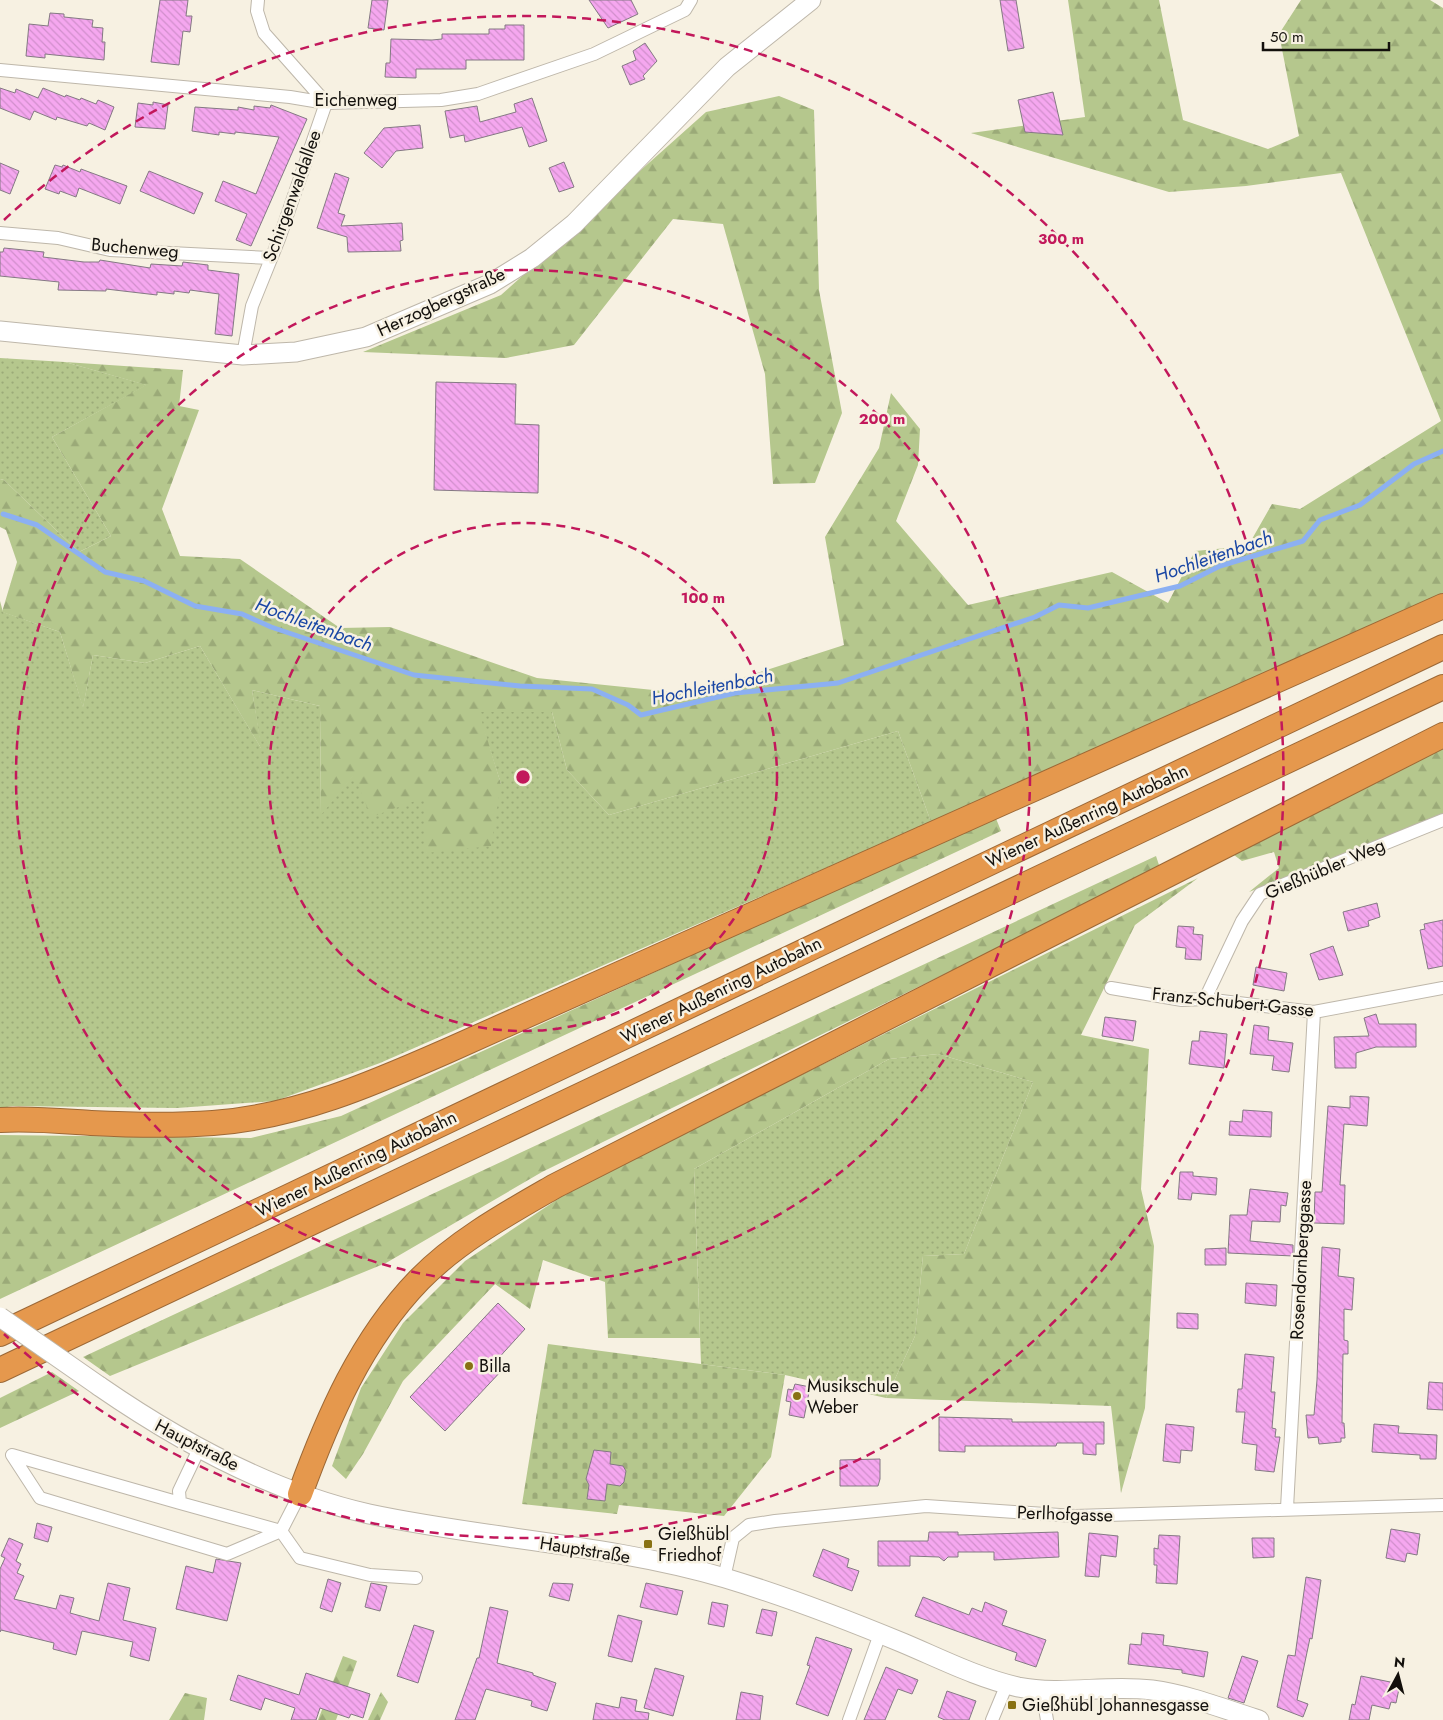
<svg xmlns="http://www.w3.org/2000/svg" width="1443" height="1720" font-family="Jost,sans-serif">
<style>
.grass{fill:url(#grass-dots)}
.forest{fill:url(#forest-firs)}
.cemetery{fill:url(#cemetery-stones)}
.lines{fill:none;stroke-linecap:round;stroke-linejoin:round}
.stream{stroke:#8cb0f2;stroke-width:5}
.building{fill:url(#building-back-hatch);stroke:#847983}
.street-casing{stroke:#beb7aa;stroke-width:14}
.secondary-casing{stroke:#beb7aa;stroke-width:21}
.highway-casing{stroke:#9c6836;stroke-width:26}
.street{stroke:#fff;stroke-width:12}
.secondary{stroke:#fff;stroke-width:19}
.highway{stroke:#e5984d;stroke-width:24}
.secondary-bridge-casing{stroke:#beb7aa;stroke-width:21;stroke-linecap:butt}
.secondary-bridge{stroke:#fff;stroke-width:19}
.ring{fill:none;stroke:#c2185b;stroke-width:2.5;stroke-dasharray:9 6}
.poi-dot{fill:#887113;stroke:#f7f1e2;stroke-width:2}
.labels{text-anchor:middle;stroke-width:5;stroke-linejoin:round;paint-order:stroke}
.street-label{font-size:18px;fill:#13100c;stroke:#f7f1e2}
.poi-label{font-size:18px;fill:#13100c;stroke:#f7f1e2;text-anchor:start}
.water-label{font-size:19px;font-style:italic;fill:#1946a4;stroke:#f7f1e2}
.centre{fill:#c2185b;stroke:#f7f1e2;stroke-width:2.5}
.ring-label{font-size:15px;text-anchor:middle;font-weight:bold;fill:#c2185b;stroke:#f7f1e2;stroke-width:5;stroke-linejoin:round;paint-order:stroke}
</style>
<defs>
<pattern id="grass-dots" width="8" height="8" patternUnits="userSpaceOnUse" patternTransform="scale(1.25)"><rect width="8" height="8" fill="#b5c78d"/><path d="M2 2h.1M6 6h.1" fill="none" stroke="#9baa78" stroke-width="1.8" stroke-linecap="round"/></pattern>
<pattern id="forest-firs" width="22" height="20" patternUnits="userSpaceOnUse" patternTransform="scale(1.25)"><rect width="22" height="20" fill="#b5c78d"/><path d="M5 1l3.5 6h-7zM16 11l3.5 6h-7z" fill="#9baa78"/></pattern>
<pattern id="cemetery-stones" width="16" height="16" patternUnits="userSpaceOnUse" patternTransform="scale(1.25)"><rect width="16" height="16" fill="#b5c78d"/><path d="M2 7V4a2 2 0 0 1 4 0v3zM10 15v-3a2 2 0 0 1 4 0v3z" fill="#9baa78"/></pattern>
<pattern id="building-back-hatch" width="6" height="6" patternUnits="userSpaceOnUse" patternTransform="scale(1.25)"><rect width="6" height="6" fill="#f5a7ef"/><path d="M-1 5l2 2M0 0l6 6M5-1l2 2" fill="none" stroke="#d18fcc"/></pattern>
</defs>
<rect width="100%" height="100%" fill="#f7f1e2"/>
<path class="grass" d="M0,358L65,362L147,385L52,437L111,536L79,552L4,480L0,479Z
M0,601L3,612L60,632L83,707L93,655L145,663L200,646L261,748L252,690L320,706L321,814L354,774L427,796L426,853L501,784L478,712H552L567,770L609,815L898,731L931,822L380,1063L275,1101L177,1108L13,1106L0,1108Z
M938,1054L1033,1082L964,1254L923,1256L915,1336L886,1398L785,1375L701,1364L694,1169L889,1059Z"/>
<path class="forest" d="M1068,0H1159L1183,120L1268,149L1299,136L1279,34L1301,0H1430L1443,8V593L931,822L898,731L609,815L567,770L552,712H479L501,784L491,846L426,853V797L371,817L354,775L321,815L320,706L252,690L262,750L200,646L145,663L93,655L83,708L60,632L2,612L17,562L6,530L0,527V479L4,480L79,552L111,536L52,437L146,385L65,362L183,370L179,406L199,410L162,509L180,556L240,559L340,628L390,627L537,678L692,694L844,645L825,537L879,448L891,393L920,429L918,465L896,521L968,605L1112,572L1168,603L1195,551L1248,546L1272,504L1300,509L1441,421L1341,173L1246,186L1169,192L971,133L1085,117Z
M779,96L814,110L819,290L842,413L815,483L773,484L765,374L723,224L673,219L574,345L506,358L363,352L501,295L706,112Z
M1443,747V814L1249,892L1279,868L1274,852L1242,861L1234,855Z
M995,816L1001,831L0,1299V1135L251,1138L341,1116Z
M1156,856L1160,868L542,1172L386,1263L110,1376L83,1357Z
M1198,878L1135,925L1081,1035L1149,1049L1141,1189L1154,1246L1145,1408L1121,1493L1111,1406L886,1398L915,1336L923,1256L964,1254L1033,1082L938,1054L889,1059L694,1169L700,1338H608L605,1282L543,1260L530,1309L495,1284L403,1381L363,1454L346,1479L332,1466L361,1388L403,1323L465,1261L576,1187Z
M52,1372L79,1391L0,1428V1398Z
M343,1656L357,1661L336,1720H318Z
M381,1692L388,1702L380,1720H368Z
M185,1693L207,1698L204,1720H169Z"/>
<path class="cemetery" d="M548,1344L785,1375L771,1457L724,1516L619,1505L617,1514L522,1504Z"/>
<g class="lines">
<path class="stream" d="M3,514L37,525L105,572L144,581L195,606L242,614L271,627L414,675L520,686L592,689L628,705L641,715L735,693L838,683L1035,617L1059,605L1088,608L1180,586L1220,566L1303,541L1320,520L1360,505L1414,464L1443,451"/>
</g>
<path class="building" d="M160,0H188L186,16H192L190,32L183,31L179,65L151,62Z
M372,0H388L384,30L368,28Z
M589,0H631L638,14L608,28Z
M1000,0H1016L1024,48L1008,51Z
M50,13L64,14V17L93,20L92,27L103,28L102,42H105L104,60L45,54V58L26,56L29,24L48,26Z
M505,25H524V60H466V69H416V78L385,77L386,63H390L391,39L432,40L442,39V34H489V29H505Z
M645,43L657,61L643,76L645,79L630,85L622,66L636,60L633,51Z
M0,88L15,93L16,89L38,98L43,88L65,97L66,95L80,100L81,98L96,104L98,100L114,107L105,130L89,123L87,126L57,117L56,120L34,111L30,120L0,108Z
M1053,92L1063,135L1025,132L1018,100Z
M532,98L547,141L529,147L522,127L465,142L464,135L450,138L445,111L477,106L480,122L516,112L514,104Z
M153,102L168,105L165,129L135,127L138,103L153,105Z
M271,105L307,119L251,246L236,240L247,214L215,201L223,181L256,194L279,137L235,132V134L219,132V135L192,131L195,107L238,110V107L254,110V106L270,108Z
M420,125L423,148L396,151L382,168L364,153L384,128Z
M564,162L574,187L559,192L549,168Z
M0,163L19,171L10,194L0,190Z
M55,165L62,167L63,165L80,172L81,169L127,186L120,204L79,188L76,197L60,191L59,194L45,189Z
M149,171L203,193L194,214L140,191Z
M335,173L349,178L338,213L345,215L341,226L402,223L403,240L400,241L401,251L348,252L347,237L317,228Z
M4,248L44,252L43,257L84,262H99L100,260L150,268L151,264L182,266L183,262L208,265V270L239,274L232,336L215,334L219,294L190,290L189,293L174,291V294L157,292V295L106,289V291L58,290L59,282L0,276V252H3Z
M436,382L516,384L515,424L539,425L538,493L434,490Z
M1377,903L1380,917L1368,921L1369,926L1348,931L1343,912Z
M1443,920V966L1428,969L1420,930L1425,929L1424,924Z
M1178,926L1194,927L1193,934L1203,935L1201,960L1185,959L1186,948L1176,947Z
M1333,946L1343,975L1319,980L1310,954Z
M1256,967L1287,973L1284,991L1253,985Z
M1376,1014L1379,1024H1416V1047H1376L1356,1053V1068H1335L1334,1037L1369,1036L1364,1018Z
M1105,1017L1136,1021L1133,1041L1102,1036Z
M1254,1025L1269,1027L1268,1040L1293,1043L1289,1072L1272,1070L1274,1056L1250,1054Z
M1200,1031L1227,1034L1224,1068L1189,1064L1192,1041H1199Z
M1350,1096L1369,1097L1367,1126L1344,1124L1340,1185H1345L1344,1224L1314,1223L1315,1192H1322L1328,1106L1350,1108Z
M1243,1110L1272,1112L1271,1137L1229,1135L1230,1121L1242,1122Z
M1180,1172H1193V1176L1217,1178L1216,1195L1192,1193L1191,1200L1178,1199Z
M1250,1189L1288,1193L1286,1206L1281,1205L1280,1222L1252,1221L1250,1241L1293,1245V1256L1228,1253L1230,1215H1247Z
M1322,1247L1340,1249L1338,1276L1354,1278L1352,1310L1344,1309V1340L1348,1341V1354H1343L1342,1423H1344L1345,1438H1341V1442L1319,1444L1318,1437L1308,1438L1306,1415H1314L1317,1380Z
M1226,1248V1265H1205V1249Z
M1246,1283L1277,1285L1276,1306L1245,1303Z
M498,1303L525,1329L495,1362L503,1369L445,1431L410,1397Z
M1177,1313L1198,1314V1329L1177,1328Z
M1245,1354L1274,1357L1271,1392H1275L1272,1428L1276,1429L1275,1437H1280L1274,1472L1255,1470L1257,1445L1242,1443L1245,1412H1236L1238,1389H1242Z
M1429,1382L1443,1383V1410L1427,1409Z
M795,1384L810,1387L804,1418L789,1415L791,1402L786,1401L788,1389L793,1390Z
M939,1417L1012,1419V1422H1104V1444H1096V1455L1083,1454V1443H1057L1056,1446H965V1452L939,1451Z
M1166,1424L1194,1427L1192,1451L1181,1450L1180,1463L1163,1461Z
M1374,1424L1399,1426L1398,1433L1437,1435L1436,1459H1420V1455L1372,1452Z
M594,1450L611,1452L610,1464L623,1466L626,1471L624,1482L620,1486L607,1484L605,1501L587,1499L589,1485L586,1479Z
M880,1459V1479L878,1486H840V1460Z
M37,1523L52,1527L48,1542L34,1538Z
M1391,1529L1420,1534L1417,1555L1407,1553L1405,1562L1386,1558Z
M929,1532H958V1535L1058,1532L1059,1557L994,1560V1552H958V1557H948L944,1561L939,1557L910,1556V1566H878V1541H928Z
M1089,1533L1118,1536L1116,1557L1101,1555L1099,1577L1085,1576Z
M1159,1535L1180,1536L1177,1584L1156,1583L1157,1565H1154V1548L1158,1549Z
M9,1538L23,1544L16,1561L21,1564L17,1573L24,1576L14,1599L56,1609L60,1595L74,1598L70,1613L99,1621L108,1583L130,1588L123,1620L156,1628L149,1661L130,1656L133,1642L82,1631L76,1655L53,1649L54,1643L1,1630L0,1632V1569L5,1558L1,1556Z
M1252,1538H1274V1557L1253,1558Z
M823,1549L849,1559L847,1567L859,1571L852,1591L813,1576Z
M216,1559L241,1563L227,1621L176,1609L186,1566L213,1573Z
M1306,1577L1321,1580L1312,1639L1310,1638L1297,1700L1308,1704L1303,1717L1277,1707L1288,1655L1295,1656Z
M328,1579L341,1583L332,1612L320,1608Z
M371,1583L387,1586L380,1611L365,1607Z
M553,1583L573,1584L569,1601L549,1596Z
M646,1583L683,1591L677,1615L640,1607Z
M923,1597L969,1615L972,1608L982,1612L985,1602L1007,1611L1002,1625L1046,1640L1036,1667L1015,1660L1017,1653L915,1616Z
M712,1602L728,1605L724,1627L708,1624Z
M490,1607L508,1611L497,1663L533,1673V1675L556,1683L547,1711L531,1706L532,1701L486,1689L475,1720H455L477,1658H479Z
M762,1609L777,1612L772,1636L756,1633Z
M618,1615L642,1621L632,1662L608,1656Z
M414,1625L434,1631L418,1683L397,1676Z
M1142,1633L1164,1635L1163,1645L1208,1652L1204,1677L1182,1673V1670L1128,1664L1130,1644L1141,1645Z
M816,1637L852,1649L828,1716L796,1704L810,1666L807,1665Z
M1242,1656L1258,1661L1244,1703L1228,1698Z
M886,1667L918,1680L912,1694L898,1689L885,1720H864Z
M655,1668L684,1676L673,1716L644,1708Z
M306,1673L370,1694L363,1718L351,1714L349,1718L320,1708L316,1720H291L295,1708L265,1698L261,1710L230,1700L238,1675L299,1695Z
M1361,1676L1400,1684L1396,1703L1391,1702L1389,1709L1372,1705L1369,1720H1349L1352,1704L1355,1705Z
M947,1691L976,1701L969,1720H945L938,1717Z
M741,1692L763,1696L760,1720H736Z
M621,1697L637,1700L635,1711L649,1713L648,1720H593L596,1703L619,1708Z"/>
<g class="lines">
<g class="street-casing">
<path id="street" d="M0,70L290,97L326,103L441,100L478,94L594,54L685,10L691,0
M0,233L58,238L110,250L270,258
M243,355L252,306L279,239L326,103L264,33L257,11L258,0
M1111,988L1182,1000L1205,999L1314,1012L1443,988
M1205,999L1242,921L1260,894L1443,820
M199,1449L179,1491L180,1503L281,1531L300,1494
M180,1503L12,1455L40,1498L227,1554L281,1531L300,1558L370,1575L416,1578
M1287,1508L1314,1012
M724,1578L733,1538L749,1525L775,1521L926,1506L1075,1516L1443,1505
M1042,1691L1047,1720
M849,1720L880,1634
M992,1720L1007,1684"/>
</g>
<g class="secondary-casing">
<path id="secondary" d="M0,331L243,355L296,352L366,337L490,284L532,258L574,224L727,67L811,0
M99,1386C180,1442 271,1492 369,1514C486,1539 609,1544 725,1578C785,1596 845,1619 903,1643C941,1659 978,1678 1018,1687C1063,1696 1107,1684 1152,1690C1189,1695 1224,1709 1259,1720"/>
</g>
<g class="highway-casing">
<path id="highway" d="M0,1120C30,1118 61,1121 91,1123C131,1125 173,1126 213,1123C296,1117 372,1084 447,1051L1443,606
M0,1334L1443,647
M0,1370L1443,687
M300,1494C328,1417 361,1340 419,1280C457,1241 508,1213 555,1186L1443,735"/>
</g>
<use href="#street" class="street"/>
<use href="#secondary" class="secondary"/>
<use href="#highway" class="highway"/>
<g class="secondary-bridge-casing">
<path id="secondary-bridge" d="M0,1317L99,1386"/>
</g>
<use href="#secondary-bridge" class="secondary-bridge"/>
</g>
<g class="ring">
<circle cx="523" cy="777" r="254"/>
<circle cx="523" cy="777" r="507"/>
<path d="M4 220A761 761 0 1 1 4 1334"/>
</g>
<g class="poi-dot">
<circle cx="469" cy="1366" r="5"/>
<circle cx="797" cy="1396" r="5"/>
<rect x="643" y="1539" width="10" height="10" rx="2.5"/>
<rect x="1007" y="1700" width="10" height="10" rx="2.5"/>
</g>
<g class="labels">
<g class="street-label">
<text x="356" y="106">Eichenweg</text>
<text transform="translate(292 196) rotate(-70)" y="6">Schirgenwaldallee</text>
<text transform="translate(135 248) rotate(5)" y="6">Buchenweg</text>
<text transform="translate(441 302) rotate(-25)" y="6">Herzogbergstraße</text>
<text transform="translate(1087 816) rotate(-25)" y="6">Wiener Außenring Autobahn</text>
<text transform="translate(1325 869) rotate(-23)" y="6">Gießhübler Weg</text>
<text transform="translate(721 990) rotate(-26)" y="6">Wiener Außenring Autobahn</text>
<text transform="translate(1233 1002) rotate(6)" y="6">Franz-Schubert-Gasse</text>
<text transform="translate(356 1164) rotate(-26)" y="6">Wiener Außenring Autobahn</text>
<text transform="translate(1301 1260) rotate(-87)" y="6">Rosendornberggasse</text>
<text transform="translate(197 1445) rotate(27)" y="6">Hauptstraße</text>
<text transform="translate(1065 1514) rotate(2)" y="6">Perlhofgasse</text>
<text transform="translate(585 1550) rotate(9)" y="6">Hauptstraße</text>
</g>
<g class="poi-label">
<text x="479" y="1372">Billa</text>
<text x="807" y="1392">Musikschule<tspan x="807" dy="21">Weber</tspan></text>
<text x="658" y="1540">Gießhübl<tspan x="658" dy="21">Friedhof</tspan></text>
<text x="1022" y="1711">Gießhübl Johannesgasse</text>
</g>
<g class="water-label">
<text transform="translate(1213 556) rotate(-19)" y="7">Hochleitenbach</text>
<text transform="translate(314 624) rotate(20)" y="7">Hochleitenbach</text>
<text transform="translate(712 686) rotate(-11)" y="7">Hochleitenbach</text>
</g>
</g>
<circle cx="523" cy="777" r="8" class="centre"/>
<g class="ring-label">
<text x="1061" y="244">300 m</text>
<text x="882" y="424">200 m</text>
<text x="703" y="603">100 m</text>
</g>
<g transform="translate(1398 1675) rotate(7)" stroke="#f7f1e2" stroke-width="4" paint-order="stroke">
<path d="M0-4L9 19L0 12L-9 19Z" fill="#13100c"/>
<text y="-8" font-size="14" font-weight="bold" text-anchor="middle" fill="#13100c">N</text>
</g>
<path d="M1263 42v8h126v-8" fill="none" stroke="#13100c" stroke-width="2.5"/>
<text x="1270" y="42" font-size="15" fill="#13100c" stroke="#f7f1e2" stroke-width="4" paint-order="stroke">50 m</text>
</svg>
